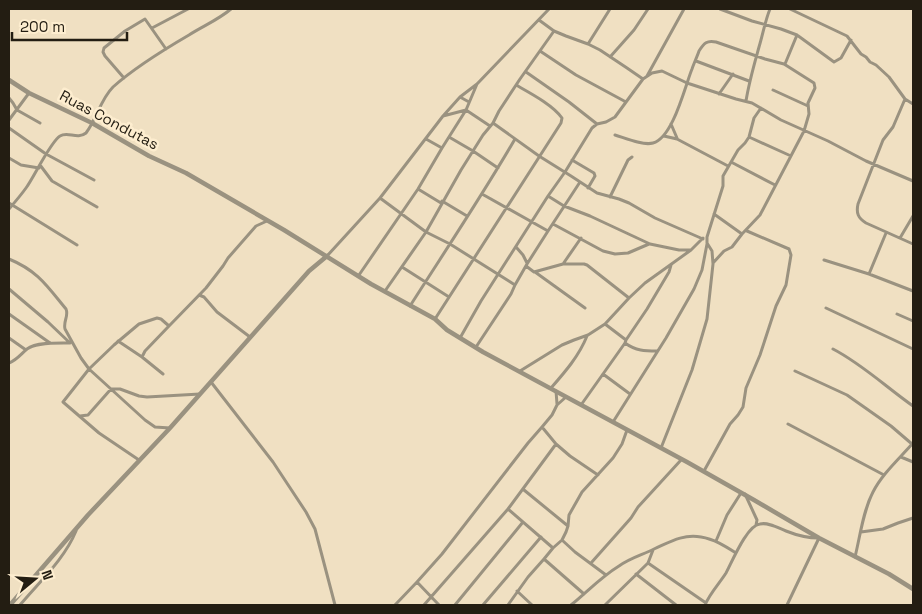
<svg xmlns="http://www.w3.org/2000/svg" width="922" height="614" font-family="'Space Grotesk',sans-serif">
<style>
.lines{fill:none;stroke-linecap:round;stroke-linejoin:round}
.minor{stroke:#9a9280;stroke-width:3}
.tertiary{stroke:#9a9280;stroke-width:4.5}
.labels{text-anchor:middle;stroke-width:5;stroke-linejoin:round;paint-order:stroke}
.street-label{font-size:15px;fill:#231d12;stroke:#fdedcf}
</style>
<rect width="100%" height="100%" fill="#f0e0c2"/>
<g class="lines">
<path class="minor" d="M720,9L752,21L781,29L797,35
M790,9L847,36L861,54L866,57L870,62L876,65L889,77L905,99L913,104
M539,20L554,31L566,36L588,44L600,50L627,68L643,79
M152,28L188,9
M588,44L610,9
M540,51L576,75L626,102
M610,57L634,30L648,9
M696,61L749,81
M785,64L797,35L834,62L841,58L851,40
M526,72L569,102L597,124
M647,76L684,9
M124,78L105,56L103,52L104,48L125,31L145,19L166,49
M773,90L808,106
M719,94L733,74
M460,97L469,102
M9,98L13,103L17,110L40,123
M905,99L893,127L883,140L858,204C856,213 858,218 866,223L913,244
M746,101C749,82 754,65 759,47C763,34 765,21 770,9
M443,116L466,110L490,126
M9,120L29,93
M493,123L539,156L571,176L597,193L619,199L629,203L655,218L703,239
M671,124L677,138
M9,128L46,154L94,180
M615,135C625,138 643,146 653,143C673,138 685,86 692,69C694,63 697,57 699,51C704,43 707,40 716,42L765,59L784,64L814,83L815,88L808,103L809,114L804,131L760,215L742,234L714,214
M664,136L677,139L728,166
M449,137L473,151L498,168
M749,137L791,156
M426,139L442,148
M9,158L21,165L39,168
M572,160L594,173L595,176L588,188
M731,162L775,185
M40,165L52,181L97,207
M418,189L441,203
M482,194L548,231L580,182
M548,196L564,206L590,216L650,244L679,250H690
M610,197L628,160L632,157
M380,198L426,232L450,244L515,285L511,294L476,347
M442,201L467,216
M9,203L77,245
M9,209C15,202 21,195 26,188C34,177 51,141 60,136C68,131 77,140 86,133C97,119 100,100 113,87C133,69 165,49 189,35C203,26 218,20 231,9
M553,224L603,251L615,254L628,253L649,244
M886,233L869,274L913,291
M900,238L913,216
M516,247L523,255L527,263
M327,256L380,198L443,116L460,97L477,84L549,9
M9,259C38,271 47,286 66,309C69,316 63,321 65,329L81,358L89,369L145,420L155,427L170,428
M824,260L869,274
M713,263L724,251L732,247L742,234
M563,264H584L587,265L629,298
M526,266L534,272L563,264L581,238
M402,267L449,297
M535,272L585,308
M359,275L418,189L442,148L466,110L477,84
M515,285L527,264L548,231
M9,289L48,322L70,343
M385,291L426,232L461,170L483,135L493,123L499,111L520,79L554,31
M199,295L204,297L217,312L250,337
M410,306C445,251 482,196 515,139
M826,308L913,349
M9,314L50,343
M897,314L913,321
M435,319L561,123L562,118C553,105 530,93 516,85
M605,324L626,340
M9,338L26,350
M460,338L481,301L548,196L565,172L592,128L597,124L606,122L615,117L643,79L652,73L662,71L687,83L736,99L752,103L781,120L828,141L866,161L913,181
M118,341L142,357L145,351L169,326
M625,343C636,351 645,351 657,351
M833,349C862,364 886,387 913,406
M142,357L163,374
M9,363C17,360 21,354 27,349C36,342 59,343 70,343
M520,371L562,345L574,340L588,335L605,324L629,298L645,283L691,250L703,238
M795,371L847,395L891,426L912,444
M603,374L630,394
M211,382L273,462L306,512L315,529L335,605
M551,388C565,372 579,356 587,336
M556,391L557,404
M566,397L557,405L552,415L542,427L556,444L508,509L553,548L544,559L584,594
M581,405L625,343L626,340L647,309L669,272L671,265
M80,416L88,415L111,389H120L139,396L147,397L200,394
M613,422L666,338L694,289L702,270L707,244
M788,424L884,475
M556,444L570,456L598,475
M661,448L692,370L707,319L713,264L712,251L707,243V237L723,186V176L738,150L745,143L749,137L754,118L761,108
M901,457L913,462
M139,460L99,433L63,402L89,369L114,345L139,324L157,318L161,319L169,326L206,288L223,266L228,258L256,226L267,221
M704,471L730,424L738,415L743,407L746,388L760,355L776,306L786,285L791,255L789,249L747,231
M524,490L568,526
M745,494L757,520L756,525
M861,532L883,529L898,523L913,518
M562,540L575,552L606,575
M716,541L727,515L741,493
M553,548L562,540L566,532L568,526L569,515L582,492L613,458L622,444L627,430
M855,557C860,537 863,511 873,492C882,474 899,459 913,443
M591,563L631,518L638,507L681,460
M648,563L706,603
M636,574L676,605
M417,582L442,554L528,443L542,427
M517,591L532,605
M20,605C39,582 64,560 76,531
M395,605L417,582L439,605
M424,605L508,509
M455,605L523,522
M483,605L541,537
M508,605L528,577L544,559
M571,605C587,592 601,577 619,566C630,558 642,555 654,549C670,542 682,534 701,537C714,539 725,546 736,553
M605,605L648,563L653,550
M705,605C710,593 719,584 726,573C732,562 747,525 760,524C769,522 778,528 786,531C796,535 808,538 819,538L787,605"/>
<path class="tertiary" d="M9,80L29,93L92,123L149,156L186,173L284,230L371,284L435,319L447,330L483,352L687,462L754,500L819,538L889,574L913,589
M10,605L88,515L170,428L309,271L327,256"/>
</g>
<g class="labels">
<g class="street-label">
<text transform="translate(109 120) rotate(28)" y="5">Ruas Condutas</text>
</g>
</g>
<rect width="922" height="614" fill="none" stroke="#231d12" stroke-width="20"/>
<g transform="translate(35 579) rotate(72)" stroke="#fdedcf" stroke-width="4" paint-order="stroke">
<path d="M0-4L9 19L0 12L-9 19Z" fill="#231d12"/>
<text y="-8" font-size="14" font-weight="bold" text-anchor="middle" fill="#231d12">N</text>
</g>
<path d="M12 32v8h115v-8" fill="none" stroke="#231d12" stroke-width="2.5"/>
<text x="20" y="32" font-size="15" fill="#231d12" stroke="#fdedcf" stroke-width="4" paint-order="stroke">200 m</text>
</svg>
